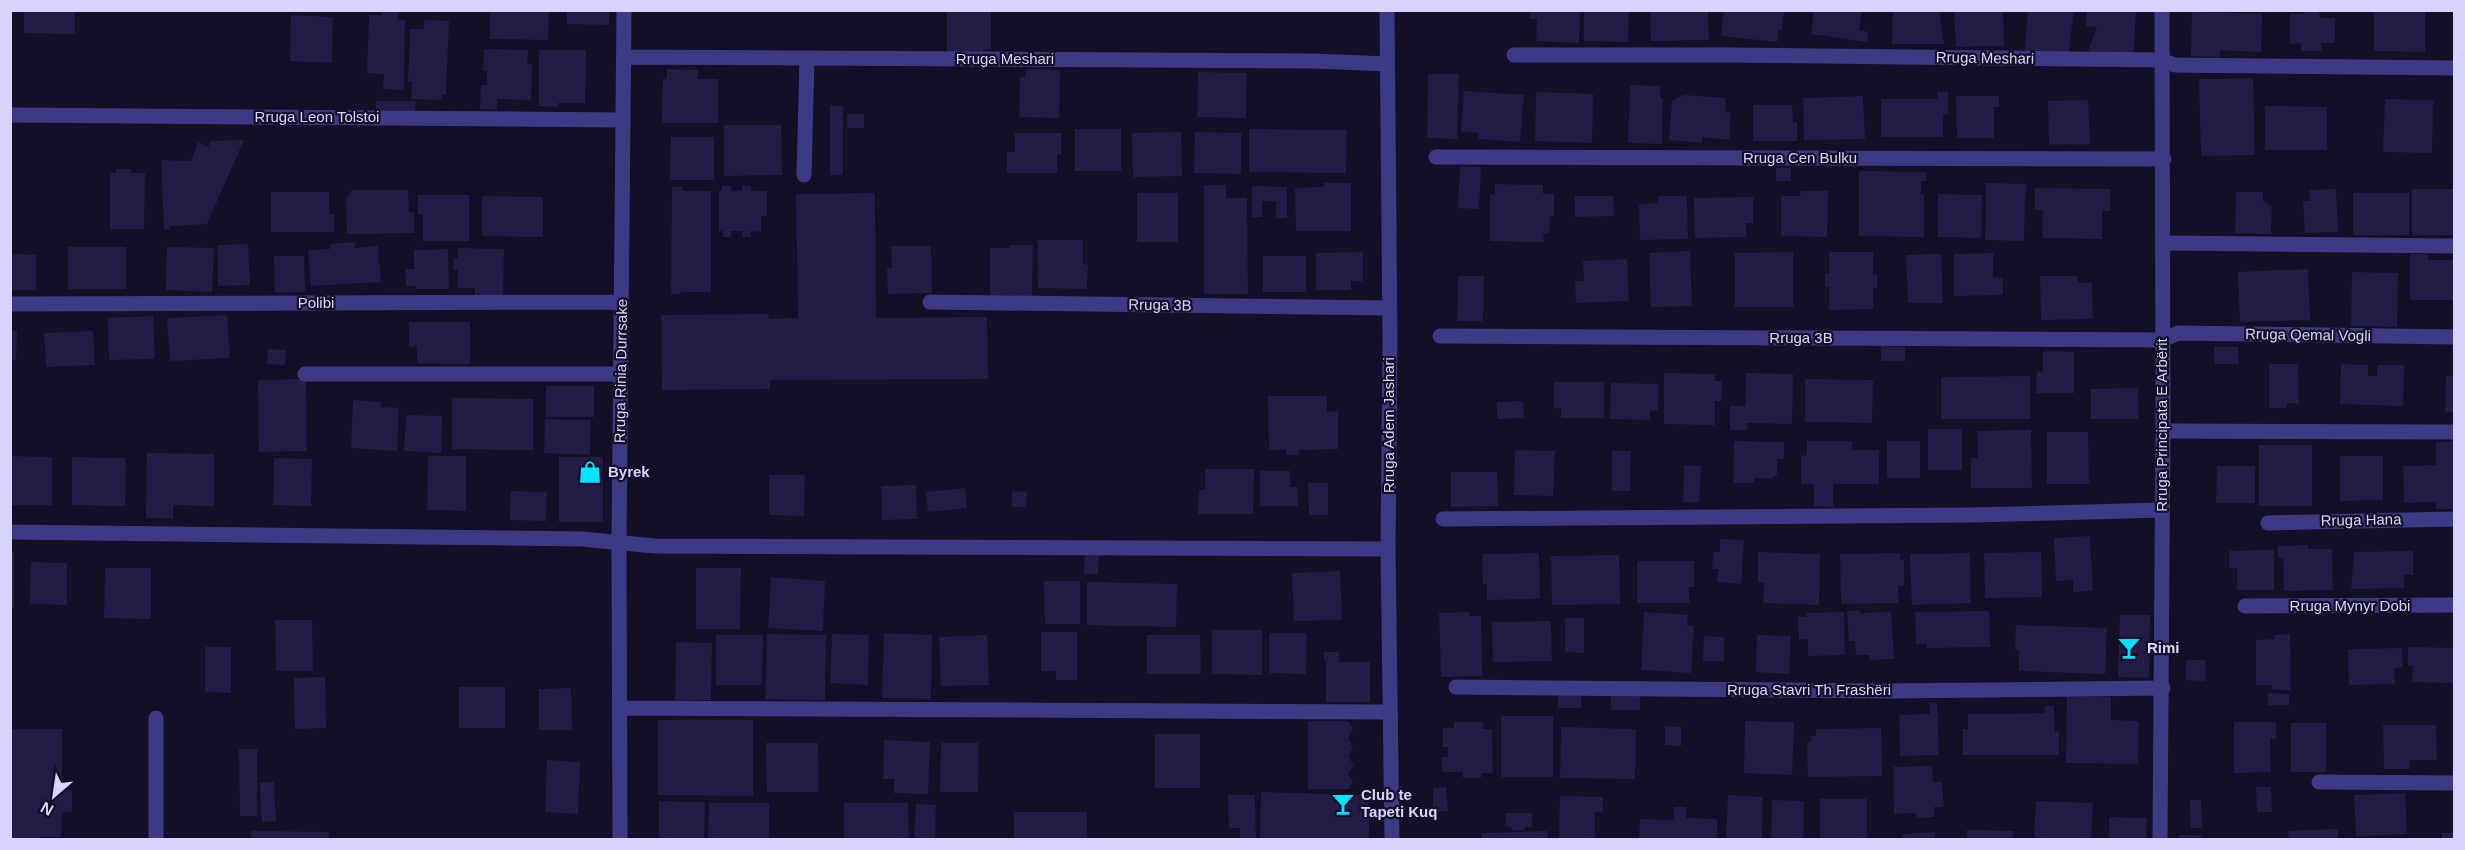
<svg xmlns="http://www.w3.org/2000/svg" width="2465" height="850" font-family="Arial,sans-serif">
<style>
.building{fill:#241b47}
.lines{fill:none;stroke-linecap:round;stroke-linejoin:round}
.service{stroke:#3d3a85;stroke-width:15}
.minor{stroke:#3d3a85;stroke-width:15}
.tertiary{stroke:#3d3a85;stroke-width:15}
.labels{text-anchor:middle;stroke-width:4.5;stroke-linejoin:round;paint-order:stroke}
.street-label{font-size:15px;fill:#d9d4ff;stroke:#130f26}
.poi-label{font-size:15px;font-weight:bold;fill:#d9d4ff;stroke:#130f26;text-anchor:start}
</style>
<rect width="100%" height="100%" fill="#130f26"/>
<path class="building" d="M24,10H75V34L24,33Z
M490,10H549L548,40L490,39Z
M567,10H609V25L567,24Z
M947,10H991V49L983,50V54H947Z
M1530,10H1580L1579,43L1536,41L1537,19H1530Z
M1584,10H1629L1628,42L1584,41Z
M1650,10H1708L1709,40L1651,41Z
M1724,10H1784L1782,30H1779L1777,42L1721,36Z
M1814,10H1862L1859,30L1868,32L1867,42L1811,34Z
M1893,10H1939L1944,44H1892Z
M1954,10H2003L2004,46L1956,47Z
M2028,10H2074L2068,58L2024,55Z
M2087,10H2136L2134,56L2086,57L2097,27L2086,26Z
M2304,10H2319L2320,18H2335V43H2321V51H2301V43L2290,44V14H2304Z
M382,11H399L398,20H405L404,90L383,89L384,74L367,73L369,15H382Z
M2192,12L2262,14L2261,52L2220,50V57L2191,56Z
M2374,12H2425V52L2374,51Z
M291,15L333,17L332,63L290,61Z
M424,20L449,21L446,95L442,94L441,100L411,99L412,81H408L410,29H424Z
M484,49L528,50L527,64H532L531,100L497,99V110L480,109L481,85H487V71H483Z
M539,50H586L585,103H558V107L539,106Z
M667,69L698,70V79H718V123H662L663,79H667Z
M1026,69L1060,70L1059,118L1019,117L1020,77H1025Z
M1198,72L1247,73L1246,118L1197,117Z
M1428,74H1459L1457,139L1427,138Z
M2253,78L2255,155L2201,156L2199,79Z
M1630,85L1660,86V98H1663L1662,144L1628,143Z
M1464,91L1524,95L1520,142L1478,139V133L1461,132Z
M1536,92L1593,94L1592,143L1535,141Z
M1937,92H1948V114H1943V137H1881V99H1937Z
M1684,95L1726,98L1725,112L1731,113L1729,140L1703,137L1702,143L1669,140L1672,101Z
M1863,96L1865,139L1804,140L1803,98Z
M1956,96H1999V107H1994V138H1957Z
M2385,99L2433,100L2432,153L2383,152Z
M2088,100L2090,144L2049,145L2048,101Z
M376,101H416L415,111L376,110Z
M830,105L843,106V175H830Z
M1753,105H1792L1793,122H1797V141H1753Z
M2265,106L2327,107V150H2265Z
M847,114H864V128H847Z
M724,125H781L782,175L724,176Z
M1075,129H1121V171H1075Z
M1249,129L1347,130L1346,173L1249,172Z
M1181,132L1182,176L1133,177L1132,133Z
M1195,132L1241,133V174L1194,173Z
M1015,133H1061V154H1057V173H1007V152H1015Z
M671,137H714V180H670Z
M244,140L207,224L170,226L169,230L164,229L161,160L191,161L198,142L208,147L211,141Z
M1460,166L1481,167L1479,209L1458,208Z
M1776,168H1791V181H1776Z
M116,169H131V173H145L144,229H110V173H116Z
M1859,171L1927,172L1926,181H1921V194H1924V237L1859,236Z
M1324,183H1351V231H1296L1295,188L1324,187Z
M1986,183L2027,184V191H2025L2024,241L1985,240Z
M1495,184L1543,185V194H1554V216H1550L1549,233H1544L1543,242L1490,241V194L1495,195Z
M742,185L751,186V191H767V216H761V232L751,231V237H742L743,231H731V237H723V231H719V191H722V186H731L732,191H742Z
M1204,185H1226V198H1247L1248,294H1204Z
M1252,186L1287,187V218H1276V201H1262V217H1252Z
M672,187H682V191H711V292H681V294H671Z
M2035,188L2110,189V211H2102V239L2042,238L2043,210H2035Z
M2336,189L2338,232L2305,233L2303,201H2310L2309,190Z
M2412,189H2454V235H2412Z
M352,190H408L409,213L414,212V233L347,234L346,198Z
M1801,191H1828L1827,237L1781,236V196H1800Z
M271,192H329V214H334V232H271Z
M2236,192H2263V201L2272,206L2271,234L2235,233Z
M875,193L876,318L987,317L988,379L770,380V389L662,390L661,315L769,314L768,319L798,318L796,194Z
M1137,193H1178V242H1137Z
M2353,193H2409V235H2353Z
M1938,194L1982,195L1981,238L1938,237Z
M418,195H469V241H423V214H418Z
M482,196L543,197V237L482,236Z
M1575,196H1613L1614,216L1575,217Z
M1658,196H1687L1688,239L1640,240L1639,204L1658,203Z
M1753,197V223H1746V237L1695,238L1694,198Z
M1038,240H1083V264L1088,265L1087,289L1038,288Z
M355,242V248L378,246L381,282L311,286L308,250L330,249V244Z
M248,244L250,285L218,286L217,245Z
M1009,245H1033L1032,297L990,296V248H1009Z
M891,246H931L932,293L888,294L887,268H892Z
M68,247H126V289H68Z
M167,247L214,248L212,292L166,290Z
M458,248L504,249L503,298H475V288H457L458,270H453L454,258H458Z
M448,249L449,289H416V286H406L405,269H414V250Z
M1690,251L1692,306L1651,307L1649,253Z
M1363,252V281H1351V290H1316V253Z
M1793,252V307H1735V253Z
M1829,252H1873V274L1877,275V288H1873V309L1829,310V287H1825V274L1829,273Z
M1993,253V277L2003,278V295L1954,296V254Z
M10,254L36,255V290H10Z
M1941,254L1943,303H1908L1906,255Z
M2410,254H2428V260H2454V300H2410Z
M274,256H304L305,292L275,293Z
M1263,256H1306V292H1263Z
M1627,259L1629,301L1576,303L1575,281H1584L1583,261Z
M2308,269L2310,320L2240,322L2238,272Z
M2352,272L2398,273L2397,327L2351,326Z
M1458,276H1484L1483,321H1457Z
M2040,276H2077L2078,283H2092L2093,319L2041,320Z
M227,315L230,358L170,361L167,318Z
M153,316L155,359L109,360L108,318Z
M409,322H470V364L417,363V346L409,347Z
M10,331H17L16,360H10Z
M93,331L95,365L46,367L44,333Z
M1881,346L1905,347V361H1881Z
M2214,347H2238L2239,364H2215Z
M268,349L286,350L285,365L267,364Z
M2043,351L2074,352V393H2036L2037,371L2043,372Z
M2269,364H2298L2299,404L2287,403V408H2269Z
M2341,364L2368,365V376H2377V365H2404L2403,406L2340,404Z
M1664,373L1715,374V381H1722L1721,401H1715V425L1664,424Z
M1746,373L1793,374L1792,424L1747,423V430H1730V406H1745Z
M2030,376V419H1941V377Z
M2446,376H2454V413L2445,412Z
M306,379L307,451L259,452L258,380Z
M1805,379L1873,380L1872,423L1805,422Z
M1554,382H1604V418H1561V409L1554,408Z
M1611,383L1659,384L1658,411L1650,410V420L1610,419Z
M546,386H594V417H546Z
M2138,388L2139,419H2091V389Z
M1268,396H1327V412L1338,411V449L1299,450V455H1286V449L1269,450Z
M452,398L533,399V450L452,449Z
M353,400L381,402V407L399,408L397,451L351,448Z
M1523,401L1524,418L1497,419V402Z
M406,415L442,416L441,453L404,451Z
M545,419L591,420L590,455L544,453Z
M1928,429H1962V470H1928Z
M2031,430L2032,488H1971V458H1978L1977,431Z
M2047,432H2088L2089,484H2047Z
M1734,441L1784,442V459H1777V474L1772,479L1755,478L1754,483H1733Z
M1807,441H1852V450H1879V484H1833V507L1814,506V484H1801V455L1807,456Z
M1887,441H1920V478H1887Z
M2454,441V509H2436V502L2404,503L2403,466L2436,465V442Z
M2259,445H2312V506H2259Z
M1515,450L1555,451L1553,496L1514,495Z
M1612,451H1631L1630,491H1612Z
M147,453L214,454V506L173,505V519L146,518Z
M10,456L52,457V505H10Z
M428,456H466V511L427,510Z
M2340,456H2383V500L2340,501Z
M72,457L126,458L125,506L72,505Z
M559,457H603V522H559Z
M274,458L312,459L311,506L273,505Z
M1684,465L1701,466L1699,503L1683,502Z
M2217,466H2255V503H2216Z
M1205,469H1254L1253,514H1198L1199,490H1205Z
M1260,471H1290L1291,487H1297L1298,506H1260Z
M1451,472H1497L1498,506L1451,507Z
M769,475H805L804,516L769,515Z
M1308,483H1328V515H1309Z
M916,485L917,519L882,520L881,486Z
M965,488L967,508L928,512L926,492Z
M511,491L547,492L546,521L510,520Z
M1012,491L1027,492L1026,507H1012Z
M2090,536L2093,591L2073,592V580L2056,581L2054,538Z
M1720,539L1744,540L1741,584L1717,582L1718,569H1712L1713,552H1720Z
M2308,545V549H2332L2333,590L2284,591L2283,558H2278V546Z
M2274,550V590H2237V568H2229V551Z
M10,551H14V609H10Z
M2413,551V575H2404V588L2351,589L2354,552Z
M1758,552L1820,554L1819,605L1763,603L1764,583L1758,582Z
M2041,552L2042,597L1985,598L1984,553Z
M1539,553L1540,599L1487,600V584H1483L1482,554Z
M1900,553V560H1904V586H1898L1899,603L1841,604L1840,554Z
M1970,553L1971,603L1912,605L1910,554Z
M1085,554L1099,555L1098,574H1084Z
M1619,555L1620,604L1552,605L1551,556Z
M1637,561H1694V587H1689V603H1637Z
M31,562L67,563V605L30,604Z
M105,568H151V619L104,618Z
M696,568H741L740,629H696Z
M1340,571L1342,620L1294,621L1292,573Z
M771,577L825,581L823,631L768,628Z
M1044,581H1080V624H1045Z
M1087,582L1177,584L1176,627L1087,625Z
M1860,610V613L1891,612L1894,659L1870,660L1869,655H1856L1855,641H1849L1847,611Z
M1989,611L1990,647L1927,648V644H1916L1915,612Z
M1469,612V616H1481L1482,676L1441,677L1439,613Z
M1644,612L1688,615L1687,625L1694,626L1691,673L1641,670Z
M1844,612L1845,655L1808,656V639L1799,640L1798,617H1807V613Z
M2120,615H2150L2149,678L2118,677Z
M1565,618H1584V653L1565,652Z
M275,620H312L313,671H276Z
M1551,621L1552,661L1493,662L1492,622Z
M2016,625L2107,628L2105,674L2019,671V650H2015Z
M1212,630H1262V675L1212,674Z
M1041,632H1077V680H1056V671H1041Z
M884,633L932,635L931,699L882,698Z
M1269,633H1307L1306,674L1269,673Z
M767,634L826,635L825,700L765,699Z
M832,634L869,635L868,685L830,683Z
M2290,634L2291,690H2272V685H2256V640L2274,639V635Z
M716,635H763L762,685H716Z
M987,635L989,685L941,686L939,637Z
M1147,635H1200L1201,674H1147Z
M1757,635L1791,636L1789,674L1756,672Z
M1704,636L1724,637V661H1703Z
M676,642L712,643L711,700H675Z
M205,647H231V693L205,692Z
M2408,647L2454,648V683L2412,682L2413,666H2408Z
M2402,648L2403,667L2394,668L2395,684L2349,685L2348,649Z
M1324,652H1339V662H1370V702H1326V662L1324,661Z
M2186,660H2206L2205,681L2186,680Z
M325,677L326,728L295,729L294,678Z
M459,687H505V728H459Z
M571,688L572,730H539V689Z
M2268,693L2289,694V705H2268Z
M1558,695H1581V708H1558Z
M1611,696H1640V710H1611Z
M2067,696L2111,697V720L2139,721L2138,764L2066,763Z
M1929,703H1937L1939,755L1900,756L1899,715L1930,714Z
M2045,706H2054L2055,732L2059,731V755H1963V729H1968V714L2045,713Z
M1501,716H1553V777H1501Z
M658,720H753V796L658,795Z
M1308,721H1348L1353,728L1348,739L1353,747L1348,757L1354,765L1348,774L1353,781L1349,789H1308Z
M1745,721L1794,722L1792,775L1744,773Z
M1454,722H1483V729H1492L1493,773H1481V778H1463V772H1442L1441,757H1448V747H1443V728H1454Z
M2234,722H2276V739H2270L2271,772L2234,773Z
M2291,723H2326V772H2291Z
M2383,725H2436L2437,760H2409L2410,769H2384Z
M1665,726L1681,727V746L1665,745Z
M1561,727L1636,729L1635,779L1560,778Z
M1881,728L1882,776L1808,777L1807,742H1811V736H1816V729Z
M10,729H62V790H72V812L62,813L61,837H40L39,840H10Z
M1155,734H1200V788H1155Z
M884,740L930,742L928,794L894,793V779H883Z
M766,743H818L819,792H767Z
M941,743H979L978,792H940Z
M239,749H257V816H240Z
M547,760L580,762L578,814L545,812Z
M1932,766L1933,782H1942L1944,807H1934V817L1916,818V813L1894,814L1893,767Z
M274,782L276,821L262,822L260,783Z
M1446,787L1448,811L1433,812V788Z
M2256,787H2271L2272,812H2257Z
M1261,792L1369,795V840H1260Z
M2405,793L2407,834L2356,836L2354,795Z
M1228,795H1255L1256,840H1240V828H1229Z
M1728,795L1763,797L1762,840L1726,838Z
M1560,796L1603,797V812H1595V840H1559Z
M1820,799H1867V839H1820Z
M1772,800L1804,801L1803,840H1771Z
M2190,800H2201L2202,828H2191Z
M659,801L705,802L704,840H659Z
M2036,801L2093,803L2091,840H2034Z
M709,803H769V840H708Z
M844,803H908L909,840H844Z
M916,804L936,805L935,840H914Z
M1674,807H1686V818L1717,819V840H1639L1640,819L1674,820Z
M1014,812H1087V840H1014Z
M1506,813H1532V827H1525V830L1512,831V827L1505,826Z
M2109,817L2147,818L2146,840H2109Z
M2338,829V840H2289L2288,831Z
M1967,830L2013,831V840H1967Z
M251,831L329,832V840H251Z
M1547,831L1548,840H1482L1481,833Z
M1935,832V840H1903L1902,834Z
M2442,833H2454V840H2442Z
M2179,835H2201V840H2179Z"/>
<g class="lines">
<path class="service" d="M804,175L807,58
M156,840V718"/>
<path class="minor" d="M1514,55H1726L2161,60L2175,65L2454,68
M624,57L1314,61L1387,64
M10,115L623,120
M1436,157L2164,159
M2163,243L2454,246
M930,302L1389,308
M10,304L622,302
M1440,336L2163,340L2178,333L2454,337
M305,374H621
M2163,431L2454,432
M1443,519L1973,515L2162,510
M2268,523L2454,519
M10,532L582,539L655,546L1388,549
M2245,606L2454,605
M1456,687L1889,691L2163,688
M620,708L1389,712
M2319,782L2454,783
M620,840L619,543L624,10"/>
<path class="tertiary" d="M1387,10L1390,341L1388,549L1392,840
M2160,840L2163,431L2162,10"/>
</g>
<defs>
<g id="shop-bare" transform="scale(1.8)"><path d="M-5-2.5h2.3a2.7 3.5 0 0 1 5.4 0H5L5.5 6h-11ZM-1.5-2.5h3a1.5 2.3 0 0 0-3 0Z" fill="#00e5ff" stroke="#130f26" stroke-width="2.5" paint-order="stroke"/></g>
<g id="bar-bare" transform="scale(1.8)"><path d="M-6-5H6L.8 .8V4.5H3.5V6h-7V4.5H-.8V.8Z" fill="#00e5ff" stroke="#130f26" stroke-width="2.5" paint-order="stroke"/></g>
</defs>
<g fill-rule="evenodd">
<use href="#shop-bare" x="590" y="472"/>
<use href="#bar-bare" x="2129" y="648"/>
<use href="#bar-bare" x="1343" y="804"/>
</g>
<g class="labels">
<g class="street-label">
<text transform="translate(1985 58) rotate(1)" y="5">Rruga Meshari</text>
<text x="1005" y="64">Rruga Meshari</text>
<text x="317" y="122">Rruga Leon Tolstoi</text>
<text x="1800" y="163">Rruga Cen Bulku</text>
<text x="316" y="308">Polibi</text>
<text transform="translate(1160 305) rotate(1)" y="5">Rruga 3B</text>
<text transform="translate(2308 335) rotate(1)" y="5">Rruga Qemal Vogli</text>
<text x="1801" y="343">Rruga 3B</text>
<text transform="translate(621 371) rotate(-89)" y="5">Rruga Rinia Durrsake</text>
<text transform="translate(1389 425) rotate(-90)" y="5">Rruga Adem Jashari</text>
<text transform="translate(2162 425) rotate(-90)" y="5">Rruga Principata E Arbërit</text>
<text transform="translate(2361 520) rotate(-1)" y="5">Rruga Hana</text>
<text x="2350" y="611">Rruga Mynyr Dobi</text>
<text x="1809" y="695">Rruga Stavri Th Frashëri</text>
</g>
<g class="poi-label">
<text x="608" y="477">Byrek</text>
<text x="2147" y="653">Rimi</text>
<text x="1361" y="800">Club te<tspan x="1361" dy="17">Tapeti Kuq</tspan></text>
</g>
</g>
<rect width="2465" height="850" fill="none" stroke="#d9d4ff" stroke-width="24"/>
<g transform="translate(54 796) rotate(209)" stroke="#130f26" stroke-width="4.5" paint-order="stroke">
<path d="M0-4.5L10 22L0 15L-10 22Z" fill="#d9d4ff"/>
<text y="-9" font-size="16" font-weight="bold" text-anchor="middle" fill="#d9d4ff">N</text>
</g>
</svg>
